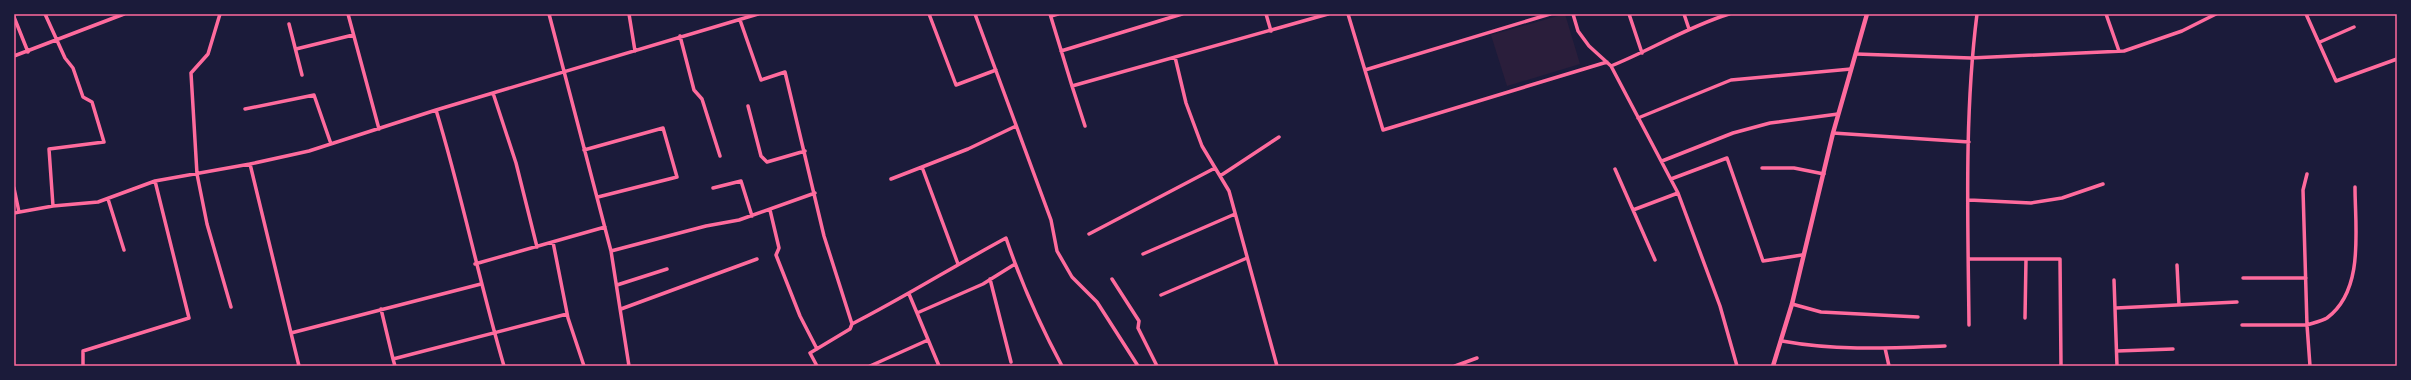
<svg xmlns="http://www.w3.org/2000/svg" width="2411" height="380" font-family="'Fira Sans Condensed',sans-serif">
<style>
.green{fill:#2a1e3b}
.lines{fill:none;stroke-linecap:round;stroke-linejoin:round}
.minor{stroke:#ff6b9d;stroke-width:3.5}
.tertiary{stroke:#ff6b9d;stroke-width:4.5}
.neatline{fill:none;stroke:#ff6b9d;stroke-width:1.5}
</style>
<rect width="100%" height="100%" fill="#1b1b3a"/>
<path class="green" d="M1565,14L1580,64L1507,86L1491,35Z"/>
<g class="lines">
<path class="minor" d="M45,14L65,58L73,68L83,97L92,102L104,142L49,149L53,206
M220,14L208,54L191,73L197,174L207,224L231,307
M348,14L379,129
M549,14L611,251L629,366
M629,14L635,51
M929,14L956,85L996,70
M975,14L1051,220L1057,251L1072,277L1097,302L1138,366
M1050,14L1072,86L1328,14
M1266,14L1271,31
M1348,14L1383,130L1607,62
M1573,14L1578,31L1589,46L1611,66L1678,193L1720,306L1737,366
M1629,14L1642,53
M1684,14L1689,29
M2106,14L2119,51
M2306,14L2336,81L2397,59
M1051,16L1058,14
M14,17L28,52
M740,20L761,80L785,72L824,236L852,324
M289,24L302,75
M680,36L694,90L702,99L720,156
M2320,42L2354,27
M296,49L353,35
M1061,51L1182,14
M1856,54L1971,58L2124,51L2182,31L2216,14
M14,56L124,14
M1175,57L1186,103L1202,146L1229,191L1277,366
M1611,66C1651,50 1687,27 1729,14
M1365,70L1550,14
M1072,86L1085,126
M493,93L516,163L537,247
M748,106L761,156L767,162L805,151
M245,109L314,95L331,144
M436,110C462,195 479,281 504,366
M1638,118L1731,80L1851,69
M1833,133L1969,142
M584,150L663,128L677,177L598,197
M1662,161L1733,133L1770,123L1838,114
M250,164L299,366
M1762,168H1794L1824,174
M1615,169L1655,260
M1220,176L1279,137
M891,179L922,167
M1671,179L1727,158L1763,261L1802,255
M14,188L19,212
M713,188L741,181L752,216
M108,199L124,250
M1969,200L2031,203L2062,198L2103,184
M770,210L779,248L776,255L800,316L817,349
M1633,210L1678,193
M14,213L53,206L98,202L155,181L250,164L309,151L436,110L758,14
M1089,234L1215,168
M553,242L568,318L584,366
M611,251L706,226L739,220L815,193
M1143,254L1235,214
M1969,259H2060L2061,366
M475,264L605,227
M958,264L922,167L968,149L1016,126
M2177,265L2179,305
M2243,278H2306
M990,279L1011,362
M1112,279L1139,321L1138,328L1157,366
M2114,280L2117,366
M617,285L667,269
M909,294L917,313L983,284L1015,264
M1161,295L1247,258
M1792,304L1821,312L1918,317
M2116,308L2237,302
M381,309L393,359
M621,309L757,259
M917,313L939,366
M2025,318L2026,259
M1969,325C1968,222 1964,117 1977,14
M2242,325H2307L2303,190L2307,174
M291,333L481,284
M1782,341C1836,351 1890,348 1945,346
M1885,348L1889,366
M2117,351L2173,349
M83,366V351L189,318L155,181
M395,366L393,359L567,314
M817,366L810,353L850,329L852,324C905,297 954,266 1006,238C1021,282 1040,325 1062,366
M870,366L928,340
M1455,366L1477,358
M2310,366L2307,325C2313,323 2322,321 2327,318C2365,290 2355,228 2355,187"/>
<path class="tertiary" d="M1773,366L1792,304L1833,133L1867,14"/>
</g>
<rect width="2411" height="380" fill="none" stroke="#1b1b3a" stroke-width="30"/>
<rect x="15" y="15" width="2381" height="350" class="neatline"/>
</svg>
